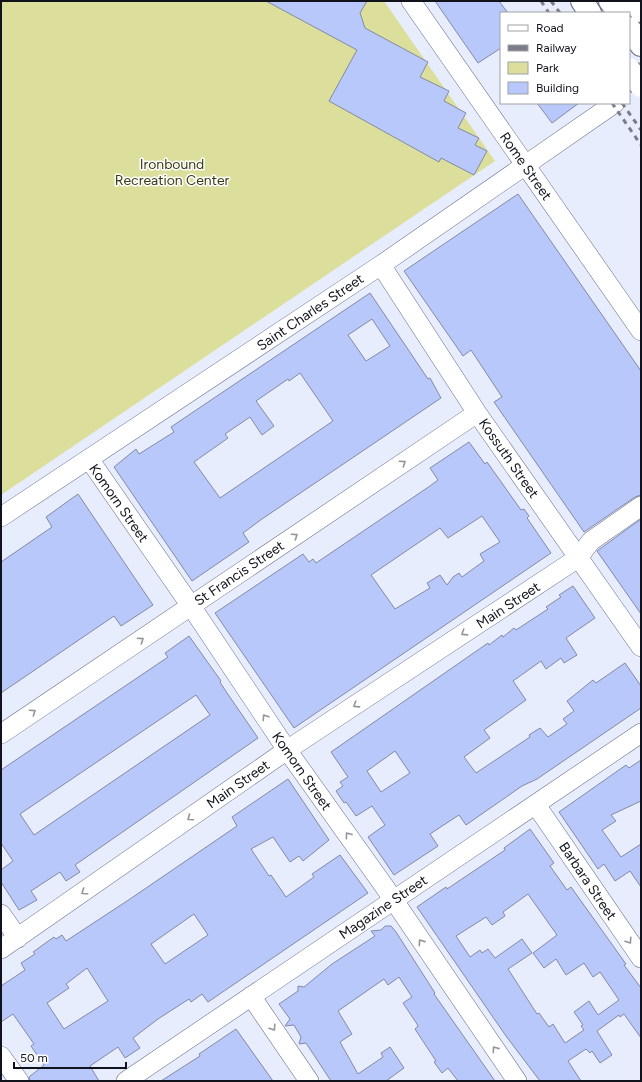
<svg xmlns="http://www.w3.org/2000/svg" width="642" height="1082" font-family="Figtree,sans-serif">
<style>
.green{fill:#dbdf9b}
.building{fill:#b8c8fb;stroke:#838aa3;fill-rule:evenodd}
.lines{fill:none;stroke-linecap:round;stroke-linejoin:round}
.minor-casing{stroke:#686f87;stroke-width:20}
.highway-casing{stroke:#686f87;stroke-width:24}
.minor{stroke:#fff;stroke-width:19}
.highway{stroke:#fff;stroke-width:22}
.rail{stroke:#7a7d89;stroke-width:3;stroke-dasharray:5 5;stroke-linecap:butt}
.highway-bridge-casing{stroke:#686f87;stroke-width:24;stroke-linecap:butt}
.highway-bridge{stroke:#fff;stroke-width:22}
.oneway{stroke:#949599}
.labels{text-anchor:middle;stroke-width:3;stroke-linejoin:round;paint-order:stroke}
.park-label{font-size:14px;fill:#383a10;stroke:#fff}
.street-label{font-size:14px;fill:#11131c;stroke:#fff}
</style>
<rect width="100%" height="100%" fill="#e8edfd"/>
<path class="green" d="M1,1H384L495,161L1,495Z"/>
<path class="building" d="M266,1H367L360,13L365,28L428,62L420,77L449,91L444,101L466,113L458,128L479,138L475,145L487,151L474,175L441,158L439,162L329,101L357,50Z
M435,1H499L508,13H501V48L478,63Z
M537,103H579L552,123Z
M518,194L641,371V495L635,497L584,532L494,402L502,397L471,350L463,356L404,271Z
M370,293L428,379L430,378L441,398L262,519L243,533L249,542L192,581L114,467L136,449L139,454L174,432L171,427ZM372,319L390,346L366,361L348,335ZM300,373L333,421L220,498L194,462L228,438L225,434L250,417L262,435L274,426L256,401L288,379L289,381Z
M469,442L485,464L487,462L521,510L524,509L529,516L527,518L551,553L294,728L215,613L303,554L309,562L313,559L316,563L430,486L438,480L430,468ZM482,516L500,542L480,554L484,561L462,577L459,573L453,577L447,585L440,575L427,583L430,588L395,609L371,575L440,528L448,538Z
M78,494L153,605L121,626L114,616L1,693V562L52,527L46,517Z
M641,519V614L597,551Z
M573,586L595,618L566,638L577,655L564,663L561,658L546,669L541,661L513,681L526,700L484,730L490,738L464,757L476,773L530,737L529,735L540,728L548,737L567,724L563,719L574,711L567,701L593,680L596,683L625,663L641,686V708L537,779L522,786L466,825L459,815L430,834L438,846L394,875L368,837L385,825L372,806L356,816L346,802L344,803L336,791L343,786L340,782L348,777L331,752L488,643L489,645L502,635L503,637L514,628L516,630L548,609L546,607L561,597L559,595ZM395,751L410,773L381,792L367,771Z
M189,636L221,681L220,682L225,690L258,738L75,865L80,872L66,881L60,872L31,891L37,900L19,910L1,882V870L13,861L1,843V770L168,657L165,653ZM196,695L210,715L34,835L20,814Z
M641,760V801L611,815L616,821L602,830L621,857L641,844V887L630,871L615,881L604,864L598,869L559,812L626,765L629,768Z
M288,779L329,840L303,861L299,856L290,862L273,837L251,849L269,876L271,875L286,897L314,877L312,874L340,855L368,893L208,1002L202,994L191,1002L189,999L158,1019L133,1038L140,1048L125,1058L118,1047L90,1066L99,1081H30L29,1077L44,1065L31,1046L34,1044L13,1014L1,1022V986L25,970L21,963L35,954L33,952L54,937L56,939L62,935L66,941L130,899L237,826L232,817ZM194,914L208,935L165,964L151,944ZM87,968L108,1001L64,1029L47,1003L69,988L66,984Z
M530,829L554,863L550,866L567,890L571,887L626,964L624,965L641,988V1038L624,1014L620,1017L619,1015L597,1031L612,1055L600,1063L592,1051L590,1053L586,1049L568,1061L581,1081H540L506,1036L417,907L446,887L447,889L505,850L504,848ZM528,894L557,935L533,953L544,968L556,959L566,975L584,963L593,977L600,972L619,1000L598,1015L589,1001L574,1012L583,1025L581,1026L584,1030L565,1043L553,1024L549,1027L539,1013L537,1014L508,969L532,953L522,939L495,958L488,949L482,953L480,950L470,957L456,936L486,917L492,925L505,916L503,912Z
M385,926H391L396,932L435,993L434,994L495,1081H458L448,1068L442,1073L434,1062L436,1061L415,1029L418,1026L417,1024L403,1003L412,997L399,977L388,985L384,979L338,1011L352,1034L340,1042L358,1074L383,1057L381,1053L390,1047L404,1068L386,1081H331L306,1043L299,1044L301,1037L294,1025L285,1026L290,1019L279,1004L298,991V986L304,987L332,964L375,936L371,931L381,930Z
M236,1029L273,1081H161L200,1056L199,1054Z"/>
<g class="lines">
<g class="minor-casing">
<path id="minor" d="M411,1L641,331
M381,265L477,413L641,647
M89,459L191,606L287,750L384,886L517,1081
M1,517L381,265L615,103
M1,734L477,413
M536,805L641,958
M1,914L18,938
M1,949L287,750L578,558L591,541L641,506
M251,996L309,1081
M1,1056L19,1081
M126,1081L641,733"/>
</g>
<g class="highway-casing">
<path id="highway" d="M582,1L590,13
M610,1L619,13
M634,1L641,11
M629,28L641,45"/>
</g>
<use href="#minor" class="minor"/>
<use href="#highway" class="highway"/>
<path class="rail" d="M541,1L549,13
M551,1L560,13
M612,103L641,145
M622,103L641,130"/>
<g class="highway-bridge-casing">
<path id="highway-bridge" d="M629,69L641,86"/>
</g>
<use href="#highway-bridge" class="highway-bridge"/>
</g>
<defs><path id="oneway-chevron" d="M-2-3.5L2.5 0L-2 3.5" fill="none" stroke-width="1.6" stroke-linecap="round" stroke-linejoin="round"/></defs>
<g class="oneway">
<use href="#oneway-chevron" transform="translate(403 463) rotate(-34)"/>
<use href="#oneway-chevron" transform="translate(295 536) rotate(-34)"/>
<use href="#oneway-chevron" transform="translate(464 633) rotate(147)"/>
<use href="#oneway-chevron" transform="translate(141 640) rotate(-34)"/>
<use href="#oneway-chevron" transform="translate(356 705) rotate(147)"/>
<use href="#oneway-chevron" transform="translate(33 712) rotate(-34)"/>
<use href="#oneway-chevron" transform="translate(265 717) rotate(-124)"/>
<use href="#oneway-chevron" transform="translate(190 818) rotate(145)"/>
<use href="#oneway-chevron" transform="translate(348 835) rotate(-126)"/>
<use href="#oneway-chevron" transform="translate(84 892) rotate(145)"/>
<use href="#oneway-chevron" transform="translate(629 941) rotate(56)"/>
<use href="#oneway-chevron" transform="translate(421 942) rotate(-125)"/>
<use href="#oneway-chevron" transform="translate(273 1028) rotate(56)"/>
<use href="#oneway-chevron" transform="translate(495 1049) rotate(-125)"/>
</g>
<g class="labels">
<g class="park-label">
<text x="172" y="169">Ironbound<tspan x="172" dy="16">Recreation Center</tspan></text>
</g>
<g class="street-label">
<text transform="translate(526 166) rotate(55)" y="5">Rome Street</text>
<text transform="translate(310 312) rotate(-34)" y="5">Saint Charles Street</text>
<text transform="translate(509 458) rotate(55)" y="5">Kossuth Street</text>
<text transform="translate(119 503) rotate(55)" y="5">Komorn Street</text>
<text transform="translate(239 573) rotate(-34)" y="5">St Francis Street</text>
<text transform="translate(508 605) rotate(-33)" y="5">Main Street</text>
<text transform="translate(302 771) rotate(55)" y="5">Komorn Street</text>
<text transform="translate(238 784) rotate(-35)" y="5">Main Street</text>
<text transform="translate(588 881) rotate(56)" y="5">Barbara Street</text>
<text transform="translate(383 907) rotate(-34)" y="5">Magazine Street</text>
</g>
</g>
<rect width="642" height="1082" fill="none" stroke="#11131c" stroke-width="4"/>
<rect x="500" y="12" width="130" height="92" fill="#ffffff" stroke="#a0a1a4"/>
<rect x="508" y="25" width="20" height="6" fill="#ffffff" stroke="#a0a1a4"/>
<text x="536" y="32" font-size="12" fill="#11131c">Road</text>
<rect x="508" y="45" width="20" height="6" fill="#7a7d89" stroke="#a0a1a4"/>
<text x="536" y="52" font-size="12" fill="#11131c">Railway</text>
<rect x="508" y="62" width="20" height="12" fill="#dbdf9b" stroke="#a0a1a4"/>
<text x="536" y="72" font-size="12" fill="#11131c">Park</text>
<rect x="508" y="82" width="20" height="12" fill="#b8c8fb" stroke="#a0a1a4"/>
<text x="536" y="92" font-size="12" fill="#11131c">Building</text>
<path d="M14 1062v6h112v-6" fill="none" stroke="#11131c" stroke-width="2"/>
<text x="20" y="1062" font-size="12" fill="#11131c" stroke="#ffffff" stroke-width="3" paint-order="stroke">50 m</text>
</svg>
